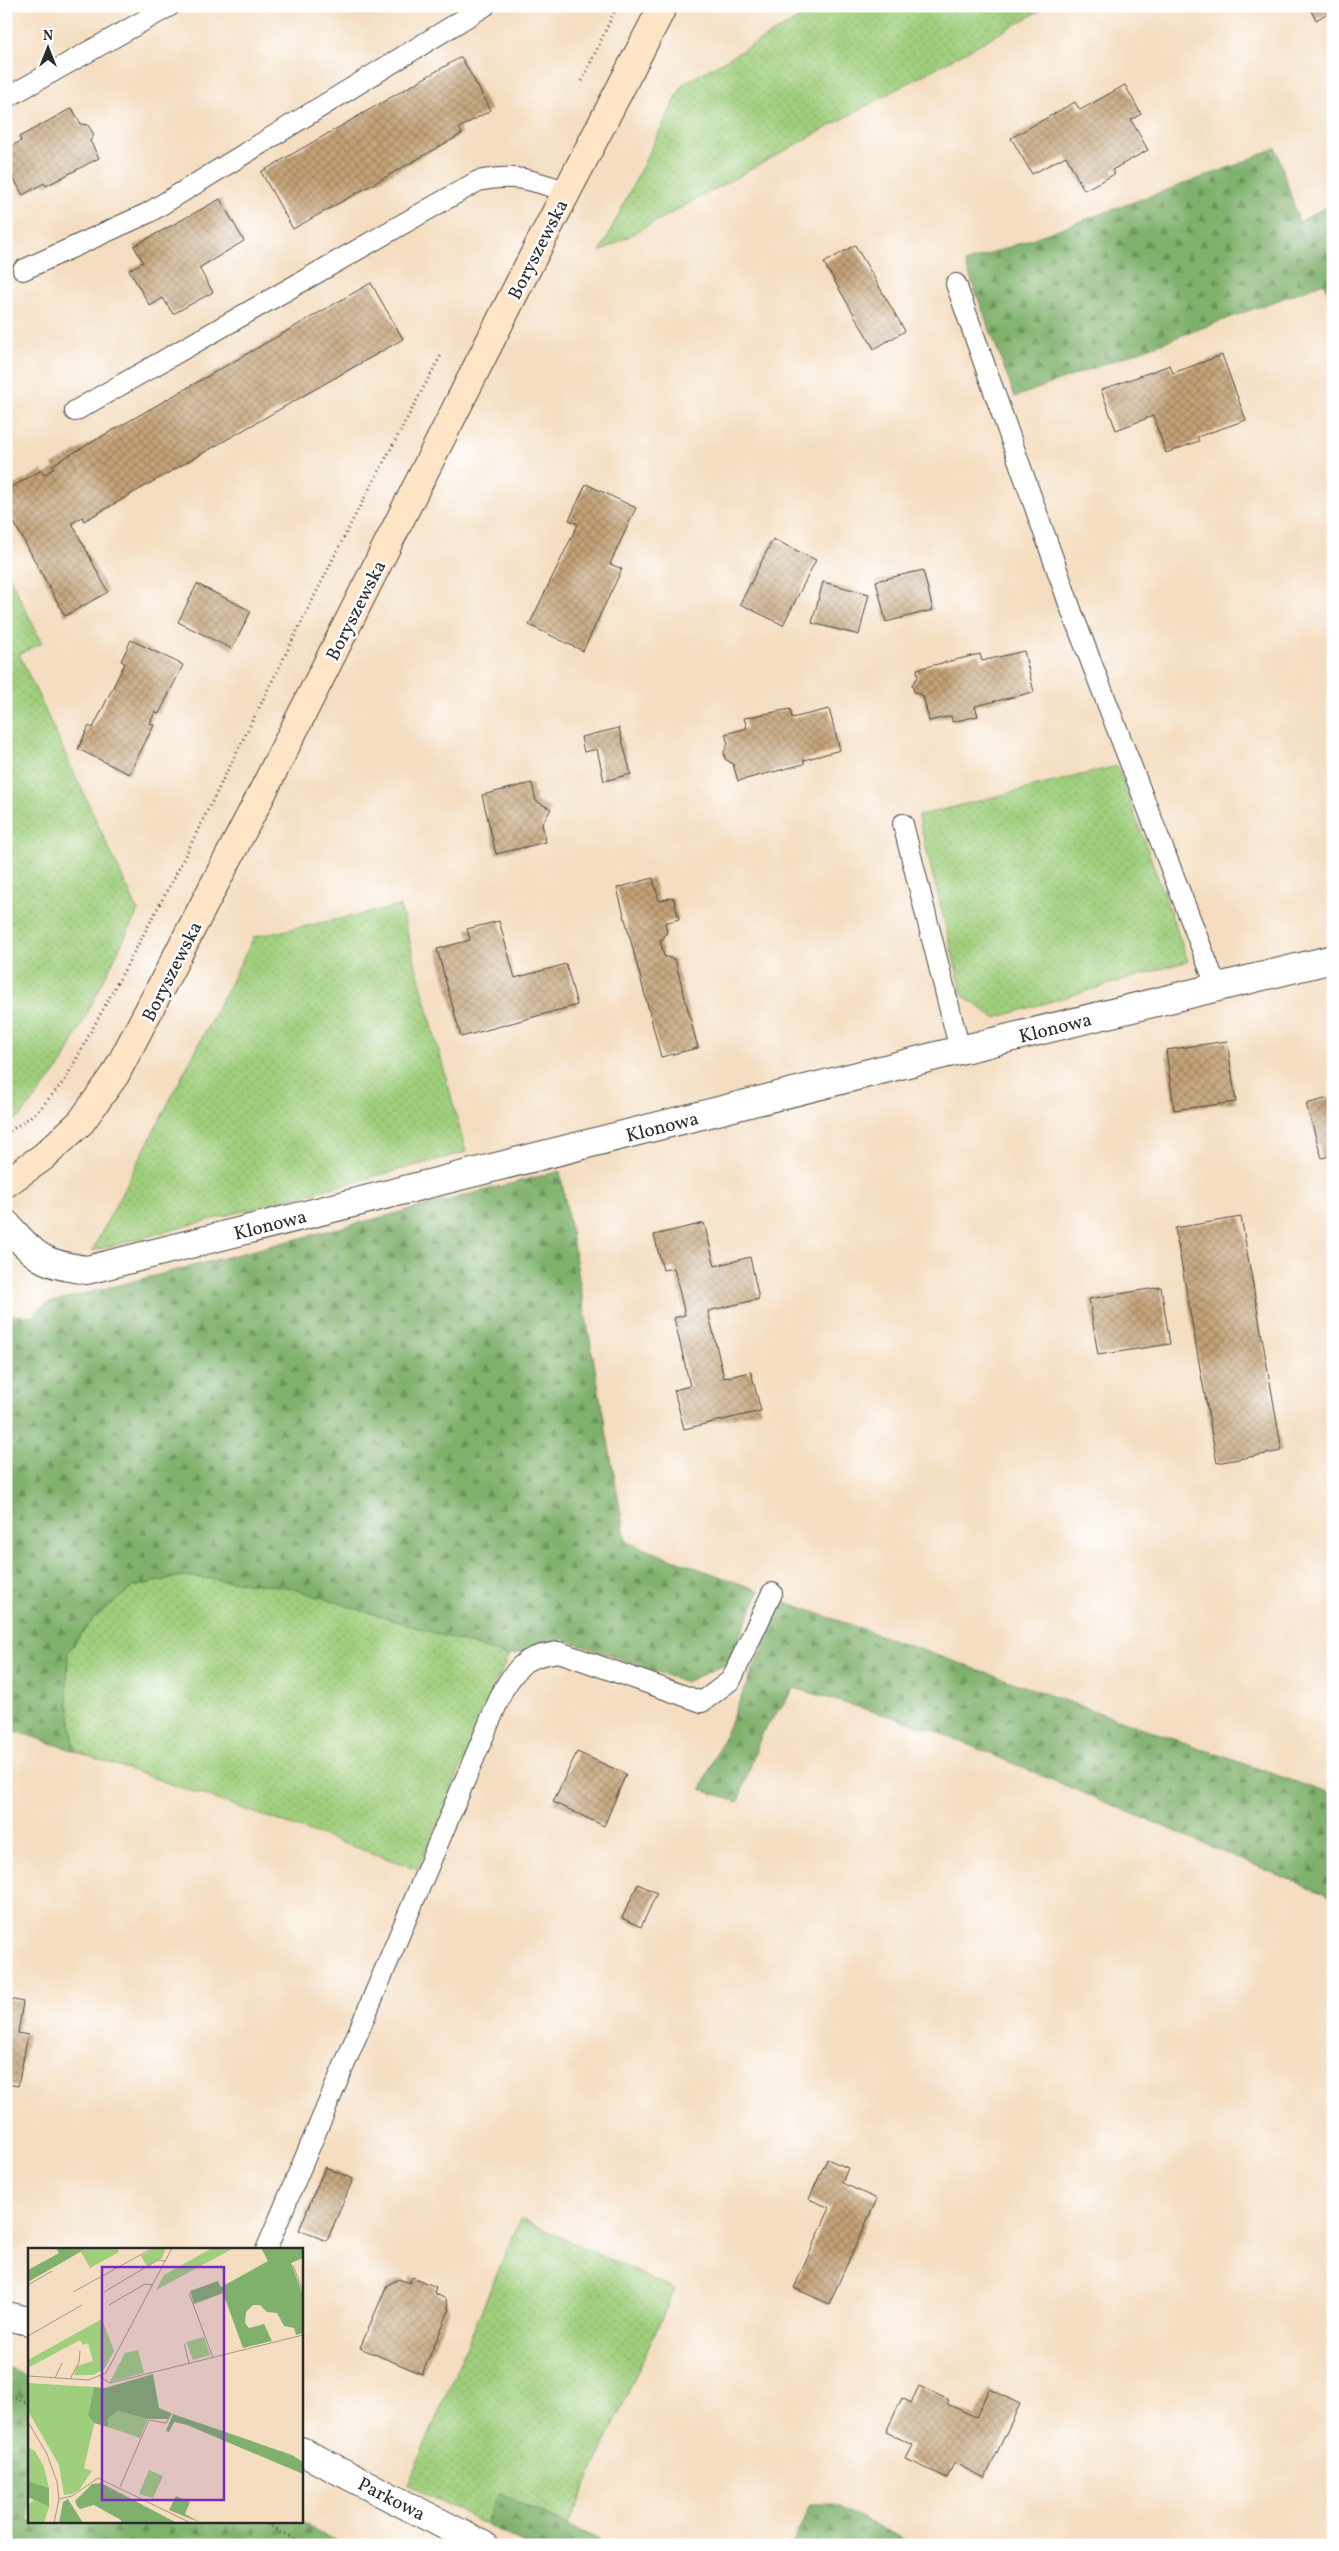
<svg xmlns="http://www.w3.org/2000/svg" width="1339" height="2551" font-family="Vollkorn,serif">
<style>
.grass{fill:url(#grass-dots);stroke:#657c54}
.forest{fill:url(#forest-firs);stroke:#556e4c}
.building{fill:url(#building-cross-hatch)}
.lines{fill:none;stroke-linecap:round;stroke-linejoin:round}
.service-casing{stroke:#494641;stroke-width:22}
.minor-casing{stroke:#494641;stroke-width:30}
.secondary-casing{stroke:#494641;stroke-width:30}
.path{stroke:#494641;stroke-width:3;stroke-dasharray:1 4;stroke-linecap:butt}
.service{stroke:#fff;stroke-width:20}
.minor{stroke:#fff;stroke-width:28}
.secondary{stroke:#ffe4c6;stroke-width:28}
.labels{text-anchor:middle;stroke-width:5;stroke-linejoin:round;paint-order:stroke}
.street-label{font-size:19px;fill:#2b2b2b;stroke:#fff}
.inset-road{fill:none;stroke:#a49684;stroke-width:1}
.view{fill:#7b2cbf;fill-opacity:0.15;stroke:#7b2cbf;stroke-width:2.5}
.inset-edge{fill:none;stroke:#2b2b2b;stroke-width:2.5}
</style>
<defs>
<pattern id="grass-dots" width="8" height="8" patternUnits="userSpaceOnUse" patternTransform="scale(1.25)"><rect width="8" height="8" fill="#9fce7c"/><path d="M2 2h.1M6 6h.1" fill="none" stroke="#89b16b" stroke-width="1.8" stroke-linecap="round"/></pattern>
<pattern id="forest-firs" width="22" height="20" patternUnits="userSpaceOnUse" patternTransform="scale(1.25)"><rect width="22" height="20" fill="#7fb16c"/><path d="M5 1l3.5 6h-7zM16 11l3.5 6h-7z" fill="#689059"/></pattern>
<pattern id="building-cross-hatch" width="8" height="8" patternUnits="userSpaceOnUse" patternTransform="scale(1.25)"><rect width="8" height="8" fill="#c4a277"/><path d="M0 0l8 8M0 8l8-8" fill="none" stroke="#9f8462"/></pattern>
</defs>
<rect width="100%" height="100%" fill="#fff"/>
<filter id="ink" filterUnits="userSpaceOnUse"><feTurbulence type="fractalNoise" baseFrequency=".02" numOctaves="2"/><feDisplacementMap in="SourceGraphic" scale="10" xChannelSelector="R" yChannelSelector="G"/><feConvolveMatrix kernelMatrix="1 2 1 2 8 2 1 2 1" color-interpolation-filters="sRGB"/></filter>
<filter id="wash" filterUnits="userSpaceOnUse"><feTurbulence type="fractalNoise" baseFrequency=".0096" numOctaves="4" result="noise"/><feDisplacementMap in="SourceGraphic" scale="20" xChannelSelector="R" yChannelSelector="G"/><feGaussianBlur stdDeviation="1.12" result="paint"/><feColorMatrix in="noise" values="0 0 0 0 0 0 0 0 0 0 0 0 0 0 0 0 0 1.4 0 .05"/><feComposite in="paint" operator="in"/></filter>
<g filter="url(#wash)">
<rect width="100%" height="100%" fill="#f4ddc0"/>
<path class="grass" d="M821,6H1049L600,252L683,84Z
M6,570L42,643L19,654L138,911L61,1066L21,1116L6,1125Z
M1117,766L1188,961L995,1018L963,996L918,816Z
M400,906L466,1152L92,1251L254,937Z
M182,1576L287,1587L508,1656L418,1869L75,1751L67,1694L68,1652L93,1619L133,1587Z
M520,2219L675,2289L568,2525L499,2493L486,2524L408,2485Z"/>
<path class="forest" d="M1276,148L1299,222L1333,203V305L1324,283L1015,397L965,263L1236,165Z
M560,1171L626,1542L760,1591L727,1664L685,1682L563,1639L508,1656L287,1587L182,1576L133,1587L93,1619L68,1652L67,1694L75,1751L6,1728V1315L32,1316L45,1304Z
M783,1601L1333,1795V1898L931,1729L795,1688L762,1733L738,1802L701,1789Z
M6,2366L29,2378V2522H301L344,2545H6Z
M499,2493L610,2545H525L486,2524Z
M810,2504H834L915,2545H792Z"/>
<g id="blocks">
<path class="building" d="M1308,6H1333V10L1316,20Z
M461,57L491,110L459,128L462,134L293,229L261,172Z
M1125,85L1141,114L1131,120L1148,150L1112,170L1115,174L1084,190L1066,156L1032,174L1011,138L1075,102L1080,110Z
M72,108L81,124L88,125L94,135L90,141L99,158L46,186L44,183L23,195L6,165V149L21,141L19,137Z
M220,199L244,241L199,268L213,292L173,314L163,298L150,306L129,270L143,262L134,246Z
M855,245L905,331L874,349L824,263Z
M371,283L403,339L84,521L82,517L72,523L108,592L65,616L6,508V490L42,470L44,475L54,468L52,465Z
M1222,355L1246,420L1197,437L1199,441L1166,453L1153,416L1116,430L1101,390L1170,365L1173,373Z
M586,484L636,508L610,564L622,569L583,651L529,625L578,524L569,520Z
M773,539L816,560L783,625L740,604Z
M923,570L933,610L886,622L876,581Z
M823,582L869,594L859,635L812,623Z
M197,584L251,611L232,649L178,622Z
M131,640L183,665L159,714L155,712L150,723L154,725L129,774L78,749L89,726L93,728L125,663L121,661Z
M1024,651L1034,692L975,706L978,716L952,722L951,716L929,721L923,696L914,692L912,684L918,677L917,669L980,654L982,661Z
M790,709L792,718L829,709L840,750L804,760V764L738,781L733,764L725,759L724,752L728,744L725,734L747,728L744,718Z
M619,728L631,774L604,781L597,749L584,752L581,737Z
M532,783L536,801L551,809L542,824L546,842L496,854L482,795Z
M653,878L659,901L673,897L679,919L665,923L667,932L663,939L660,940L664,956L675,960L698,1048L661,1057L617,888Z
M499,921L515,978L566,964L577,1005L461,1037L437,949L470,940L467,929Z
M1227,1041L1236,1102L1174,1110L1166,1050Z
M1333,1097V1155L1322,1158L1306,1104Z
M1241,1217L1282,1451L1217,1463L1175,1228Z
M704,1223L715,1266L750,1257L759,1299L708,1311L724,1378L751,1372L761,1411L684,1429L674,1390L690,1386L674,1318L685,1315L674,1268L663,1270L654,1235Z
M1161,1287L1170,1344L1098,1355L1089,1299Z
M577,1752L626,1774L604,1826L553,1802Z
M638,1884L657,1893L641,1927L622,1918Z
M6,1998L23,2002L18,2033L28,2035L18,2086L8,2084L7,2088Z
M827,2159L848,2168L842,2183L877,2199L829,2304L794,2288L830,2208L809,2199Z
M325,2167L353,2179L327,2241L299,2230Z
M412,2277L436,2287L434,2293L446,2299L449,2311L422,2374L360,2348L387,2285L399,2279L409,2283Z
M919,2386L949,2400L947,2404L976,2417L989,2389L1020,2404L985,2478L954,2463L947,2478L906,2459L913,2445L886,2432L902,2398L911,2403Z"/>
</g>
</g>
<g filter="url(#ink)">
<use href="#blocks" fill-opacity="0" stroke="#494641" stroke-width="1"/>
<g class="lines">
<g class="service-casing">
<path id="service" d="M6,98L170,6
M23,270L148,213L485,6
M956,284L1073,615L1217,988
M75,411L478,181C514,173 533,180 567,192
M903,824L960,1050
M266,2250L503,1690C521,1662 525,1657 559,1652L702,1702L731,1680L772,1593"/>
</g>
<g class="minor-casing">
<path id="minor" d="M6,1224C36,1257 41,1264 87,1270L960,1050L1333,959
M6,2316L29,2321
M301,2451L483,2545"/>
</g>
<g class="secondary-casing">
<path id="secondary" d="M6,1183L43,1157L81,1122L115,1075L258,801L522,278L663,6"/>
</g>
<path class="path" d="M582,81L617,6
M6,1134L38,1111L65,1080L175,876L350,525L441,355
M6,2394L29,2404
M263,2522L307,2545"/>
<use href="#service" class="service"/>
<use href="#minor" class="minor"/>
<use href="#secondary" class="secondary"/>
</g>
</g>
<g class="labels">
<g class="street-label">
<text transform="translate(537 249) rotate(-63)" y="7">Boryszewska</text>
<text transform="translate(355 610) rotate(-63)" y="7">Boryszewska</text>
<text transform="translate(171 971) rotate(-63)" y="7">Boryszewska</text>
<text transform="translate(1055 1027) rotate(-14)" y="7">Klonowa</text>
<text transform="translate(662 1126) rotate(-14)" y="7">Klonowa</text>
<text transform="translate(270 1224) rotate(-14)" y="7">Klonowa</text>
<text transform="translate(392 2498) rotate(27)" y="7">Parkowa</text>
</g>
</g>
<g transform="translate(28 2248)">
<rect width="275" height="275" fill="#f4ddc0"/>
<path d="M60,0H89L91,4L62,20L53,4ZM127,0H138L134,10L119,18L113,8ZM184,0H206L128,42L136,27ZM74,71L86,103L76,121L65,127H46L49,118L65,113L60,95L55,97L52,92L0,120V112ZM176,89L182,107L165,112L158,94ZM110,102L116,125L82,134L97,105ZM0,135L66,139L60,167L67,172L56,220L64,223L51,242L44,246L36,247L31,217L0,163ZM90,163L120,171L112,190L80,179V170ZM0,199L7,203L16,219L21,240L0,233ZM121,222L135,228L125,250L111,246Z" fill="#9fce7c"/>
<path d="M28,0H59L0,34V22L31,5ZM233,0H275V10L263,15L275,47V85L268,87L266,80L256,78L249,65L239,64L232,57H225L218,64L217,75L221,80L236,76L244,93L215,100L195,45L166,56L162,43L190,33L193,39L240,13ZM125,126L131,160L143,165L140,171H120L90,163L80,170V179L66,175L60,167L66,139L77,140ZM145,166L264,207L275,214V226L159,177L146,174L141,184L138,183ZM0,233L21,240V259L0,249ZM73,235L149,275H93V272L66,257L52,261L49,258L47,253L64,236ZM148,248L162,254L157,266L173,275L141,262ZM40,251L55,275H31L35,254Z" fill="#7fb16c"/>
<path d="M6,252L21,259L16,275H0V257Z" fill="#9fce7c"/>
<path class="inset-road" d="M265,17L275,44M0,37L24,23M45,44L125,0M76,44L130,12L138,13M161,45L185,110M81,57L117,36L125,37M0,88L54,57M156,95L161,115M0,128L60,132L78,125L144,0M72,129L82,135L275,87M27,130L34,115M42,131L51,114L52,103M0,174L19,206L29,234L31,251L26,275M92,239L121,172L138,175L144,165M31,251L44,248L70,230L163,275"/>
<path class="view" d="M74,19H196V252H74Z"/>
<rect width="275" height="275" class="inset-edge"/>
</g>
<rect width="1339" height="2551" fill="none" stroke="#fff" stroke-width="25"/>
<g transform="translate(48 48)" stroke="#ffffff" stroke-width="4" paint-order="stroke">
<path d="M0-4L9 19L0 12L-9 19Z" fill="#2b2b2b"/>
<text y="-8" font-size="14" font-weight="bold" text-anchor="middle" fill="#2b2b2b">N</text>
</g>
</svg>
